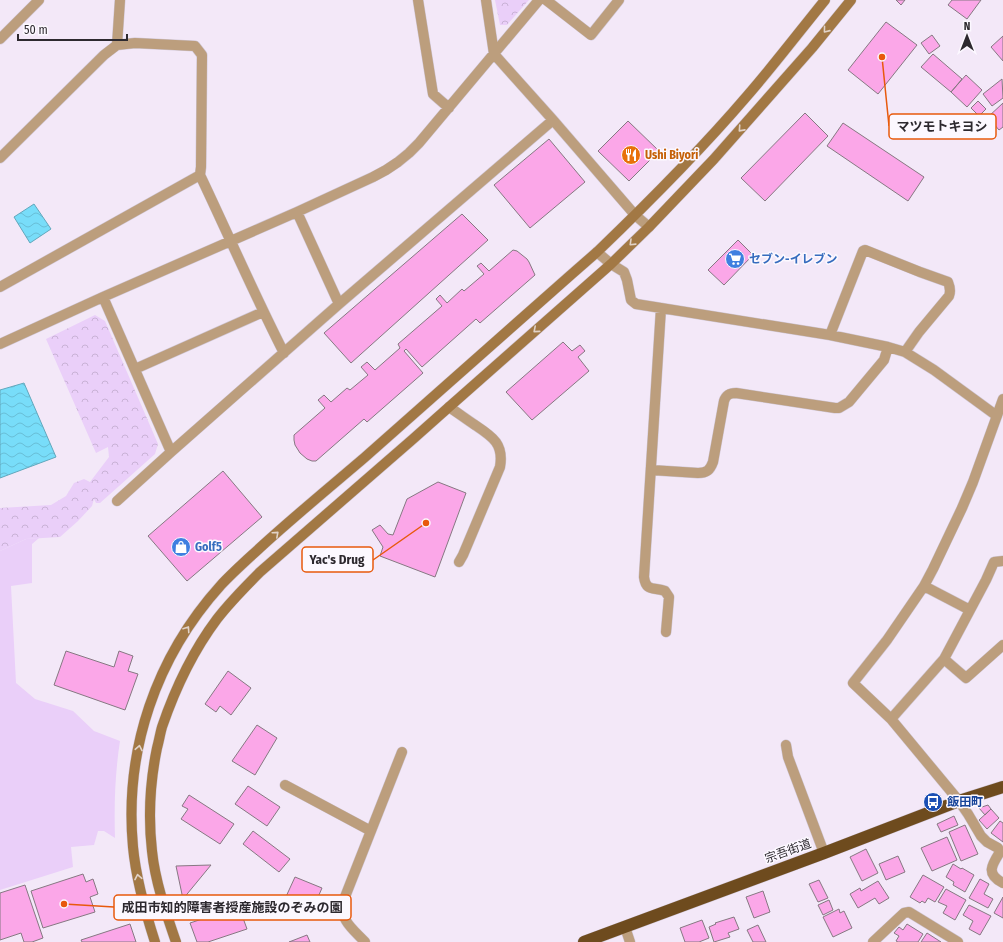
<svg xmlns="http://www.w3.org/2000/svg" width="1003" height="942" font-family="'Fira Sans Condensed','Noto Sans JP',sans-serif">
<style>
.grass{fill:#eacff9}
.forest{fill:url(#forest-crowns)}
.water{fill:url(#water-waves);stroke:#62a7bc}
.building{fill:#fba7e8;stroke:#867882}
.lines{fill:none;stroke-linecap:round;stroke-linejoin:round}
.street-casing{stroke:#cfc6d4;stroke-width:11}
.secondary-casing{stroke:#cfc6d4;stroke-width:11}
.highway-casing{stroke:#cfc6d4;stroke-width:13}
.street{stroke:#bc9e7d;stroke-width:10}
.secondary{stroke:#a27844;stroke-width:10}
.highway{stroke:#6e4b1e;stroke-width:12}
.oneway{stroke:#e1d2c7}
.labels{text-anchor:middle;stroke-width:3;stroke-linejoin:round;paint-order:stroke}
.food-label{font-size:12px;font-weight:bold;fill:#c56008;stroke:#fcf8ff;text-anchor:start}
.shop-label{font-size:12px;font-weight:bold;fill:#366cbe;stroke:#fcf8ff;text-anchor:start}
.transit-label{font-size:12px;font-weight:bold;fill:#164399;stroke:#fcf8ff;text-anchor:start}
.street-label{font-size:12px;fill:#2d292f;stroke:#fcf8ff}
.leader{fill:none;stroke:#e8590c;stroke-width:1.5}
.callout-dot{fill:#e8590c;stroke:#fcf8ff;stroke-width:1.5}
.callout{fill:#fcf8ff;stroke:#e8590c;stroke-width:1.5}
.callout-label{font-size:13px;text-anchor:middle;font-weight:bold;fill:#2d292f}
</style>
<defs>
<pattern id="forest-crowns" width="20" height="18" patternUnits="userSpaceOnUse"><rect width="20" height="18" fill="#eacff9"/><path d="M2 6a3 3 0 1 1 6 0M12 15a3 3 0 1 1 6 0" fill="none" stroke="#c9b2d6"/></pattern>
<pattern id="water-waves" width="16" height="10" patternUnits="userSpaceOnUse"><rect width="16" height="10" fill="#78ddf9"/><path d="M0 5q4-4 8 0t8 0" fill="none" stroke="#68bed6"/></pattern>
</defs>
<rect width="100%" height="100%" fill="#f3e8f8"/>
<path class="grass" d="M39,538L32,544V583L11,586L16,683L35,699L73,711L94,731L120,741C115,773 114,805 115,838L104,831H98L94,845L71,847L73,867L0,890V551L26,539Z"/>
<path class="forest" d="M495,0H529L507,25H500Z
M95,315L105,321L158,444L155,454L100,503H96L94,499L92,506L78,521L60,537L26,539L0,551V508L51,505L66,496L74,483L84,479L90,482L109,457L108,447L96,453L46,339Z"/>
<path class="water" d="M34,204L51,229L30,243L14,217Z
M24,383L56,457L0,478V390Z"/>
<path class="building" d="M896,0H905L901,5Z
M952,0H981L967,19L948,5Z
M886,22L917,45L878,94L848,70Z
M932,35L940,46L929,54L921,43Z
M1003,36V61L991,47Z
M933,54L962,79L951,92L921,67Z
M966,75L982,90L967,107L951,92Z
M1002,79L1003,98L992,106L983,94Z
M978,101L986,109L979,116L971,108Z
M1003,103V127L999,130L988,117Z
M805,113L828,136L765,201L741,178Z
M628,121L659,151L629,181L598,151Z
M843,123L924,177L908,201L827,146Z
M549,139L585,182L530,228L494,185Z
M462,214L488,240L351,363L324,333Z
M738,240L753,255L724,285L708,270Z
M513,250L517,251L527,259L529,262L535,275L480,323L476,319L422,367L406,349L404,351L423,373L367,422L364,419L316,461H312L307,459L300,453L295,445L294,440V435L325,408L318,400L324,395L331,402L347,388L350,390L368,375L361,367L367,362L375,370L400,348L398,344L442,306L436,299L440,295L447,303L462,289L464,291L484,274L477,266L481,263L489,271Z
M563,342L572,351L580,345L585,351L578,357L589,371L532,420L506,392Z
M223,471L262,517L187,581L148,536Z
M438,482L466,493L435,577L380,556L383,547L372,530L380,525L388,534L393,535L407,499Z
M66,651L114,667L119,651L133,656L128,671L138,674L125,710L54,685Z
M228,671L251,688L231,715L220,706L216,712L205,704Z
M257,725L277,738L255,775L232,761Z
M248,786L280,807L267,826L235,804Z
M189,795L234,824L220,844L181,819L188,809L182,806Z
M988,805L991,809L985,815L979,808Z
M991,809L999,818L987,829L979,820Z
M954,816L958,825L941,832L937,824Z
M1000,821L1003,823V842L991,833Z
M965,825L978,854L961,861L949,832Z
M253,831L290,859L279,872L243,844Z
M947,837L957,860L932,871L921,848Z
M866,849L878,873L862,881L850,857Z
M898,856L905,872L886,880L879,864Z
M953,864L961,869L962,868L974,875L965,892L953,885L954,882L946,877Z
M211,865L183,899L176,866Z
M83,874L86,882L93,879L98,894L90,897L95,912L43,928L31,891Z
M923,875L944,887L935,902L928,898L925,903L922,901L920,903L910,897Z
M295,877L322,888L311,913L284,901Z
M980,879L989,884L984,894L993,899L988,908L969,898Z
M819,880L828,898L818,902L809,884Z
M878,881L889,898L879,904L875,898L858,908L850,894L860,888L861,891Z
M25,885L43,938L32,942H24L21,933L0,940V893Z
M946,889L966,900L955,920L943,913L947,906L938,902Z
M763,891L770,912L754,918L746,897Z
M1003,897V918L994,913Z
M829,900L833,910L823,915L818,905Z
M969,905L991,916L980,935L969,929L973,921L963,915Z
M239,907L247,929L208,942H197L190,923Z
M839,909L840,913L844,911L852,928L833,937L823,917Z
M734,917L739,929L728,933L730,937L714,942L709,927L716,924L715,923Z
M702,920L709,938L699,942H685L680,928Z
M130,924L136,942H82L81,940Z
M907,924L923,934L918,942H898L896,941L899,936L894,933L899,927L903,930Z
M758,925L766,942H753L747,930Z
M927,933L941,942H921Z
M307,935L310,942H289Z"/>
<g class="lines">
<g class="street-casing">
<path id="street" d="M418,0L433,94L449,108
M486,0L494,54L553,120L635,215L649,227
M546,0L591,35L619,0
M0,39L39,0
M117,45L120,0
M0,158L104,55L117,45L135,43L195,46L202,55L201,167L200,175C228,234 254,294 284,353
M297,212L339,304
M597,252L611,264L624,272L627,280L631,300L636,304L830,335L888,347L905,352L934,370L997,416
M0,287L200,175
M103,297L171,452
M661,308L644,577C646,592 654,587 665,591L669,597L666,632
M830,335L863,251L865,250L920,272L948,282C950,287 951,291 949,296L919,332L905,352
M0,344L103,297L297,212L373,177L386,170L398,162L409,153L419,143L539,0
M135,369L263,312
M1003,399L973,482L962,508L933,569L924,586L887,640L853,683L891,719L959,801L968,814L981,836L987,842L998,848L1000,852C991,866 986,874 1003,883
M449,407C458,413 466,419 475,425C493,437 504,444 500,467L463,555L459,562
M651,470L698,473C707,473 710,470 713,462L724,401C726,395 729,393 736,393L835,408H839L849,402L884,360L888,347
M117,501L171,452L239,392L339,304L553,120
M924,586L970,610
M944,659L966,678L1003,645
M891,719L944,659L986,580L994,562L1003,561
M786,745L788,757L824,853
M285,785L371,831
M625,927L630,942
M365,942C353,929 340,921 343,902L402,752
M873,942L904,913L909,912L958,942"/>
</g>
<g class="secondary-casing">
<path id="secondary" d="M155,942C145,911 136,879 133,847C124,750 156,657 221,585C234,571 249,558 263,545C296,515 330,487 364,458C442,389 519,320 597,252C649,202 700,151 747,96C774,65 799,32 825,0
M176,942C166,913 155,881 152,851C148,816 150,782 157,748C159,741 160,734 162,727C175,689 193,651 217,619C230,602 245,587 260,572L413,439L449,407L611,264L649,227L714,159L812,48L851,0"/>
</g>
<g class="highway-casing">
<path id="highway" d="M584,942L824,853L959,801L1003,787"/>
</g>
<use href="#street" class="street"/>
<use href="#secondary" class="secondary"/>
<use href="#highway" class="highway"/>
</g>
<defs><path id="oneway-chevron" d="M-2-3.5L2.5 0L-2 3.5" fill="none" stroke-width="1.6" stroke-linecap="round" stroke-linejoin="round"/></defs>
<g class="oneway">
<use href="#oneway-chevron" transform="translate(826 30) rotate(129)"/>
<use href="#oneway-chevron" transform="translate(741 129) rotate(132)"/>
<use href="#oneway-chevron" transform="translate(632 243) rotate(136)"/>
<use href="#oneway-chevron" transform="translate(536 330) rotate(139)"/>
<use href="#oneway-chevron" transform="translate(276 534) rotate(-42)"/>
<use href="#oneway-chevron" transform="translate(187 629) rotate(-56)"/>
<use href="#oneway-chevron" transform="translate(139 748) rotate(-79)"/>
<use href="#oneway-chevron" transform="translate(138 877) rotate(-101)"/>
</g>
<defs>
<g id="restaurant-disc" transform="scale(1)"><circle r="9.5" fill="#e8710a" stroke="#fcf8ff"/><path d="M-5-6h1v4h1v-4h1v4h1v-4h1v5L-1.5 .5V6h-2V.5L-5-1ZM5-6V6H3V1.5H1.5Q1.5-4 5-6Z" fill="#fff"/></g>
<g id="supermarket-disc" transform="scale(1)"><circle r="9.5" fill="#3f7fe0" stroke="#fcf8ff"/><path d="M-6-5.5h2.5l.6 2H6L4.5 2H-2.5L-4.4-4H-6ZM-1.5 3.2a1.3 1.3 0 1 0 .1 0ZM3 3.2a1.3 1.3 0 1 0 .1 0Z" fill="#fff"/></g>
<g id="shop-disc" transform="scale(1)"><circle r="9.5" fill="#3f7fe0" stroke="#fcf8ff"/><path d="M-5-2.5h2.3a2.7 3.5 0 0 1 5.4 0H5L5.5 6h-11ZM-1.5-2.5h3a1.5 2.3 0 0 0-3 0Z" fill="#fff"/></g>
<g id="bus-disc" transform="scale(1)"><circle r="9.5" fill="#1a4fb4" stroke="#fcf8ff"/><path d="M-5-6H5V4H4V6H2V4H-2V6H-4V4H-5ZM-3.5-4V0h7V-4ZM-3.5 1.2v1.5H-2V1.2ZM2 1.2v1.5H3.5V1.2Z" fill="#fff"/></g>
</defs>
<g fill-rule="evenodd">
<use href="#restaurant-disc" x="631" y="155"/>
<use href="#supermarket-disc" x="735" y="259"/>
<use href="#shop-disc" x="181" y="547"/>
<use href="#bus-disc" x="933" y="802"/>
</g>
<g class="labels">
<g class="food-label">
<text x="645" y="159">Ushi Biyori</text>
</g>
<g class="shop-label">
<text x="749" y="263">セブン-イレブン</text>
<text x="195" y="551">Golf5</text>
</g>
<g class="transit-label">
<text x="947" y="806">飯田町</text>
</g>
<g class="street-label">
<text transform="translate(788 851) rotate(-20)" y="4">宗吾街道</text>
</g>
</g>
<path class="leader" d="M882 57L889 126M426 523L373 560M64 904L114 907"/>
<g class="callout-dot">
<circle cx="882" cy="57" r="4"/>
<circle cx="426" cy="523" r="4"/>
<circle cx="64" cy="904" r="4"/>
</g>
<g class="callout">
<rect x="889" y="114" width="107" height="25" rx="4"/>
<rect x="302" y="547" width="71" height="25" rx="4"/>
<rect x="114" y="895" width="237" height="25" rx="4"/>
</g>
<g class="callout-label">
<text x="942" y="131">マツモトキヨシ</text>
<text x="337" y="564">Yac's Drug</text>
<text x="232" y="912">成田市知的障害者授産施設のぞみの園</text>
</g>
<g transform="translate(967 36)" stroke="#fcf8ff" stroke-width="3" paint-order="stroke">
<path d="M0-3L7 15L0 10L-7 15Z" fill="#2d292f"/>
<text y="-6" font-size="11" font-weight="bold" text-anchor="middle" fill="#2d292f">N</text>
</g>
<path d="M18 34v6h109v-6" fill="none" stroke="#2d292f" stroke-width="2"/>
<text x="24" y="34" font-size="12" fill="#2d292f" stroke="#fcf8ff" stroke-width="3" paint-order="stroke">50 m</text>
</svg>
